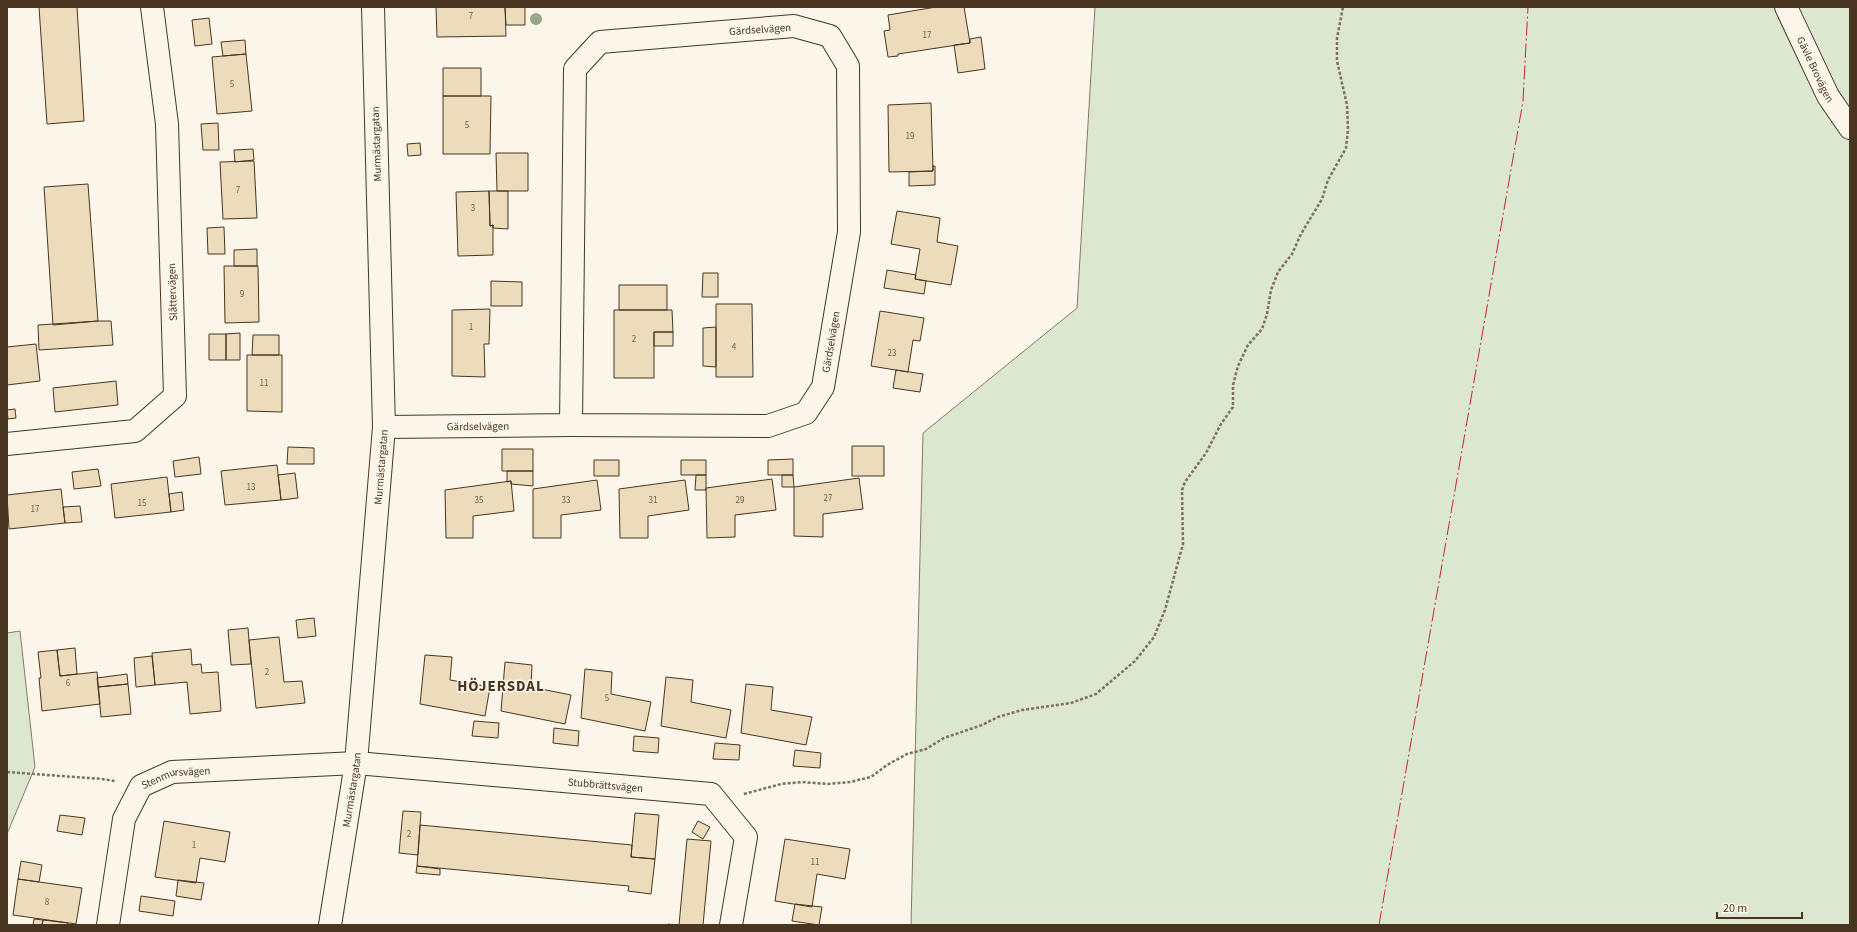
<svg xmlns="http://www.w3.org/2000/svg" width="1857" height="932" font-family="'Source Sans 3',sans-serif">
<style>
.green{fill:#dce7d0;stroke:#887966}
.building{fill:#ecdcbc;stroke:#4a3520}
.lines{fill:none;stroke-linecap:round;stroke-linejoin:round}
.minor-casing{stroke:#4a3520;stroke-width:24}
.tertiary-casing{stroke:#4a3520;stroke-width:24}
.path{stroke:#7f6f5c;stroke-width:2.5;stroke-dasharray:3 2;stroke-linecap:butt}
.minor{stroke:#fbf6e9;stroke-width:22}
.tertiary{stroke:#fbf6e9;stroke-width:22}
.power{stroke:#c62828;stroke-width:1;stroke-dasharray:14 3 2 3;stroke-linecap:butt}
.tree{fill:#96a887}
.labels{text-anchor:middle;stroke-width:3;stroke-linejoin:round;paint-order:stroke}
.number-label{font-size:9px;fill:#725f47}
.street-label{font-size:11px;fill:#4a3520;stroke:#fbf6e9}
.district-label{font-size:15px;font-weight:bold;letter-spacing:1px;fill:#4a3520;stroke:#fbf6e9}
</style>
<rect width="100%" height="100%" fill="#fbf6e9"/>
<path class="green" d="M1095,7H1850V925H911L923,433L1077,308Z
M20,631L35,767L7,834V633Z"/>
<path class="building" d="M39,7H77L84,121L47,124Z
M436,7H505L506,36L437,37Z
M505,7H525V25H506Z
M936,7H964L970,43L898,54V56L888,57L884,31L890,30L888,15Z
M209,18L212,44L195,46L192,20Z
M981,37L985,69L958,73L954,45L970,43V39Z
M245,40L246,54L223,56L221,42Z
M246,54L252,111L217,114L212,57Z
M443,68H481V96H443Z
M443,96H491L490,154H443Z
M931,103L933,171L889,172L888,105Z
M218,123L219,150H203L201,124Z
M420,143L421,155L408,156L407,144Z
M253,149L254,160L235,162L234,150Z
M496,153H528V191H497Z
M254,161L257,218L223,219L220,162Z
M933,166H935V185L909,186V172L933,171Z
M88,184L98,321L53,325L44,187Z
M489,191L490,226L493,225V255L458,256L456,192Z
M489,191H508V229L493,228V225L490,226Z
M897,211L940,218L937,242L958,246L951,285L915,279L920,249L891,244Z
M224,227L225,254H208L207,228Z
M257,249V266H234V250Z
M224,266H258L259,322L225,323Z
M887,270L916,275L915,279L926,281L924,294L884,288Z
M703,273H718V297H702Z
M491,281L522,282V306H491Z
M619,285H667V310H619Z
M716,304H752L753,377H716Z
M490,309L489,344H484L485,377L452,376V310Z
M614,310H672L673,332H654V378H614Z
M880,311L924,318L920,341L913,340L908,372L871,366Z
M98,321H111L113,345L39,350L38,325Z
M716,327V367L703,366V328Z
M654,332H673V346H654Z
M240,333V360H226V334Z
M209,334H226V360H209Z
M253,335H279V355H252Z
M36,344L40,381L7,385V347Z
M247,355H282V412L247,411Z
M896,370L923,374L920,392L893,388Z
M116,381L118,405L55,412L53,388Z
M15,409L16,418L8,419L7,410Z
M852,446H884V476H852Z
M288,447L314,448V464H287Z
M502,449H533V471H502Z
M199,457L201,474L175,477L173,461Z
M793,459V475H768V460Z
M594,460H619V476H594Z
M681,460H706V475H681Z
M277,465L281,500L225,505L221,471Z
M98,469L101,486L74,489L72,472Z
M507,471H533V486L511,484V481L507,482Z
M295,473L298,498L281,500L278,475Z
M696,475H706V490H695Z
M782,475H793L794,487H782Z
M167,477L171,512L115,518L111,484Z
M859,478L863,509L823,514V537L794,536V487Z
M772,479L776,510L735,515V537L707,538L706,488Z
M597,480L601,510L561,515V538H533V489Z
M685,480L689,510L648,516V538H620L619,489Z
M511,481L514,511L473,516V538H446L445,490Z
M61,489L65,523L9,529L7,495Z
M182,492L184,510L171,512L169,494Z
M80,506L82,522L65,523L63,507Z
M314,618L316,636L298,638L296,620Z
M248,628L251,664L231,665L228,630Z
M279,637L284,682L302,681L305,703L256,708L249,640Z
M75,648L77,674L60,676L57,650Z
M191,649L192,665L201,664L202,673L218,672L221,711L190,714L187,682L155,685L152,653Z
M57,650L60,676L97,672L100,704L42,711L39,678H41L38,652Z
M425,655L452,657L450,680L490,687L485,716L420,704Z
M152,656L155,685L136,687L134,658Z
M505,662L532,665L531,687L571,695L565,724L501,711Z
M585,669L612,672L611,694L651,702L645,731L581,718Z
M127,674L128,684L98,687L97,678Z
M666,677L693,680L691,702L731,710L726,738L661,726Z
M128,684L131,714L101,717L98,687Z
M746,684L773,687L771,710L812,717L806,745L741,733Z
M474,721L499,723L498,738L472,736Z
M554,728L579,731L578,746L553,743Z
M634,736L659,738L658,753L633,751Z
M715,743L740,745L739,760L713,759Z
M795,750L821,753L820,768L793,766Z
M403,811L421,812L418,855L399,853Z
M635,813L659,815L655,859L631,857Z
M60,815L85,818L82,835L57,831Z
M164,821L230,832L225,862L200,858L196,883L155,877Z
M698,821L710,827L703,839L692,832Z
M420,825L632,845L631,857L655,859L651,894L628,891L629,886L417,866Z
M687,839L711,841L703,925H679Z
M785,839L850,849L845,879L817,874L812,907L775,901Z
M21,861L42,865L39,882L18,879Z
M417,866L440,869V875L416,873Z
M18,879L82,888L76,924L13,915Z
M178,880L204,883L201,900L176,896Z
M141,896L175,901L173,916L139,911Z
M795,904L822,907L819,925L792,921Z
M34,919L43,920L42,925H33Z
M43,920L68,923V925H42Z"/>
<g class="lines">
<g class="minor-casing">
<g id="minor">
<path id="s1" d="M384,427L571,425L768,426L806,413L823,387L849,232L848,66L830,36L794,26L600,42L575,69L571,425"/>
<path d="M7,444L135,431L175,396L167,124L152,7"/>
<path id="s2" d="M108,925L124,819L141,786L172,772L356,763L711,794L746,837L731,925"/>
<path id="s3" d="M330,925L356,763L384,427L373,7"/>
</g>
</g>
<g class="tertiary-casing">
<g id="tertiary">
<path id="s4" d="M1786,7L1828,96L1850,128"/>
</g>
</g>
<path class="path" d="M7,772L102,779L115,781
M744,794L781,784L802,782L828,784L850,782L871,777L887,765L907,754L926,749L944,738L982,725L998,717L1022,710L1071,703L1096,694L1135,661L1154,637L1165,610L1183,544L1182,490L1185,482L1206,453L1221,424L1233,407V385L1238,366L1248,345L1262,329L1267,314L1271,290L1278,272L1292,254L1301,234L1322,199L1328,180L1346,148L1348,129L1347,105L1337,61V38L1343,7
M669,925L670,924"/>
<use href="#minor" class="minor"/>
<use href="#tertiary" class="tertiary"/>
<path class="power" d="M1379,925L1523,101L1528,7"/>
</g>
<circle class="tree" cx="536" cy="19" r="6"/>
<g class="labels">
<g class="number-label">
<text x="471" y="19">7</text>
<text x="927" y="38">17</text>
<text x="232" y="87">5</text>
<text x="467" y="128">5</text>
<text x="910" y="139">19</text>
<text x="238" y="193">7</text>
<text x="473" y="211">3</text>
<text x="242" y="297">9</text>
<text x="471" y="330">1</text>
<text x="634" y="342">2</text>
<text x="734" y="350">4</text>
<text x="892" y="356">23</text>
<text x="264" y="386">11</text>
<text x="251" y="490">13</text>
<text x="828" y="501">27</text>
<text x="479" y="503">35</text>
<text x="566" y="503">33</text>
<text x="653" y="503">31</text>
<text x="740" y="503">29</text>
<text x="142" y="506">15</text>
<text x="35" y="512">17</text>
<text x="267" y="675">2</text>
<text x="68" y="686">6</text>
<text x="607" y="701">5</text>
<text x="409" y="837">2</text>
<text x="194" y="848">1</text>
<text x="815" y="865">11</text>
<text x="47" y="905">8</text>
</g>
<g class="street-label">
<text transform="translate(760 29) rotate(-4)" y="4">Gärdselvägen</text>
<text dy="4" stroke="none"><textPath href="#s4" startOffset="69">Gävle Brovägen</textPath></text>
<text transform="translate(376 144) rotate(-92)" y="4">Murmästargatan</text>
<text transform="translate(172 292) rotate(-92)" y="4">Slåttervägen</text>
<text dy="4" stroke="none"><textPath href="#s1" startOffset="501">Gärdselvägen</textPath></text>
<text dy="4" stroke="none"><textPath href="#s1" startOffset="94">Gärdselvägen</textPath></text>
<text dy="4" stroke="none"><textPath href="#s3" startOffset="461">Murmästargatan</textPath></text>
<text dy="4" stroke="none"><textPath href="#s2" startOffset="181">Stenmursvägen</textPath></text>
<text dy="4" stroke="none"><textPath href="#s2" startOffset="613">Stubbrättsvägen</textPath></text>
<text dy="4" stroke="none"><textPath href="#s3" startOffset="137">Murmästargatan</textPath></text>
</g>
<g class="district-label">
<text x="501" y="691">HÖJERSDAL</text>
</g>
</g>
<rect width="1857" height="932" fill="none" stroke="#4a3520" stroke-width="16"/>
<path d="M1717 912v6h85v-6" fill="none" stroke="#4a3520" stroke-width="2"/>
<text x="1723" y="912" font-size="12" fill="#4a3520" stroke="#fbf6e9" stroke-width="3" paint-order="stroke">20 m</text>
</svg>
